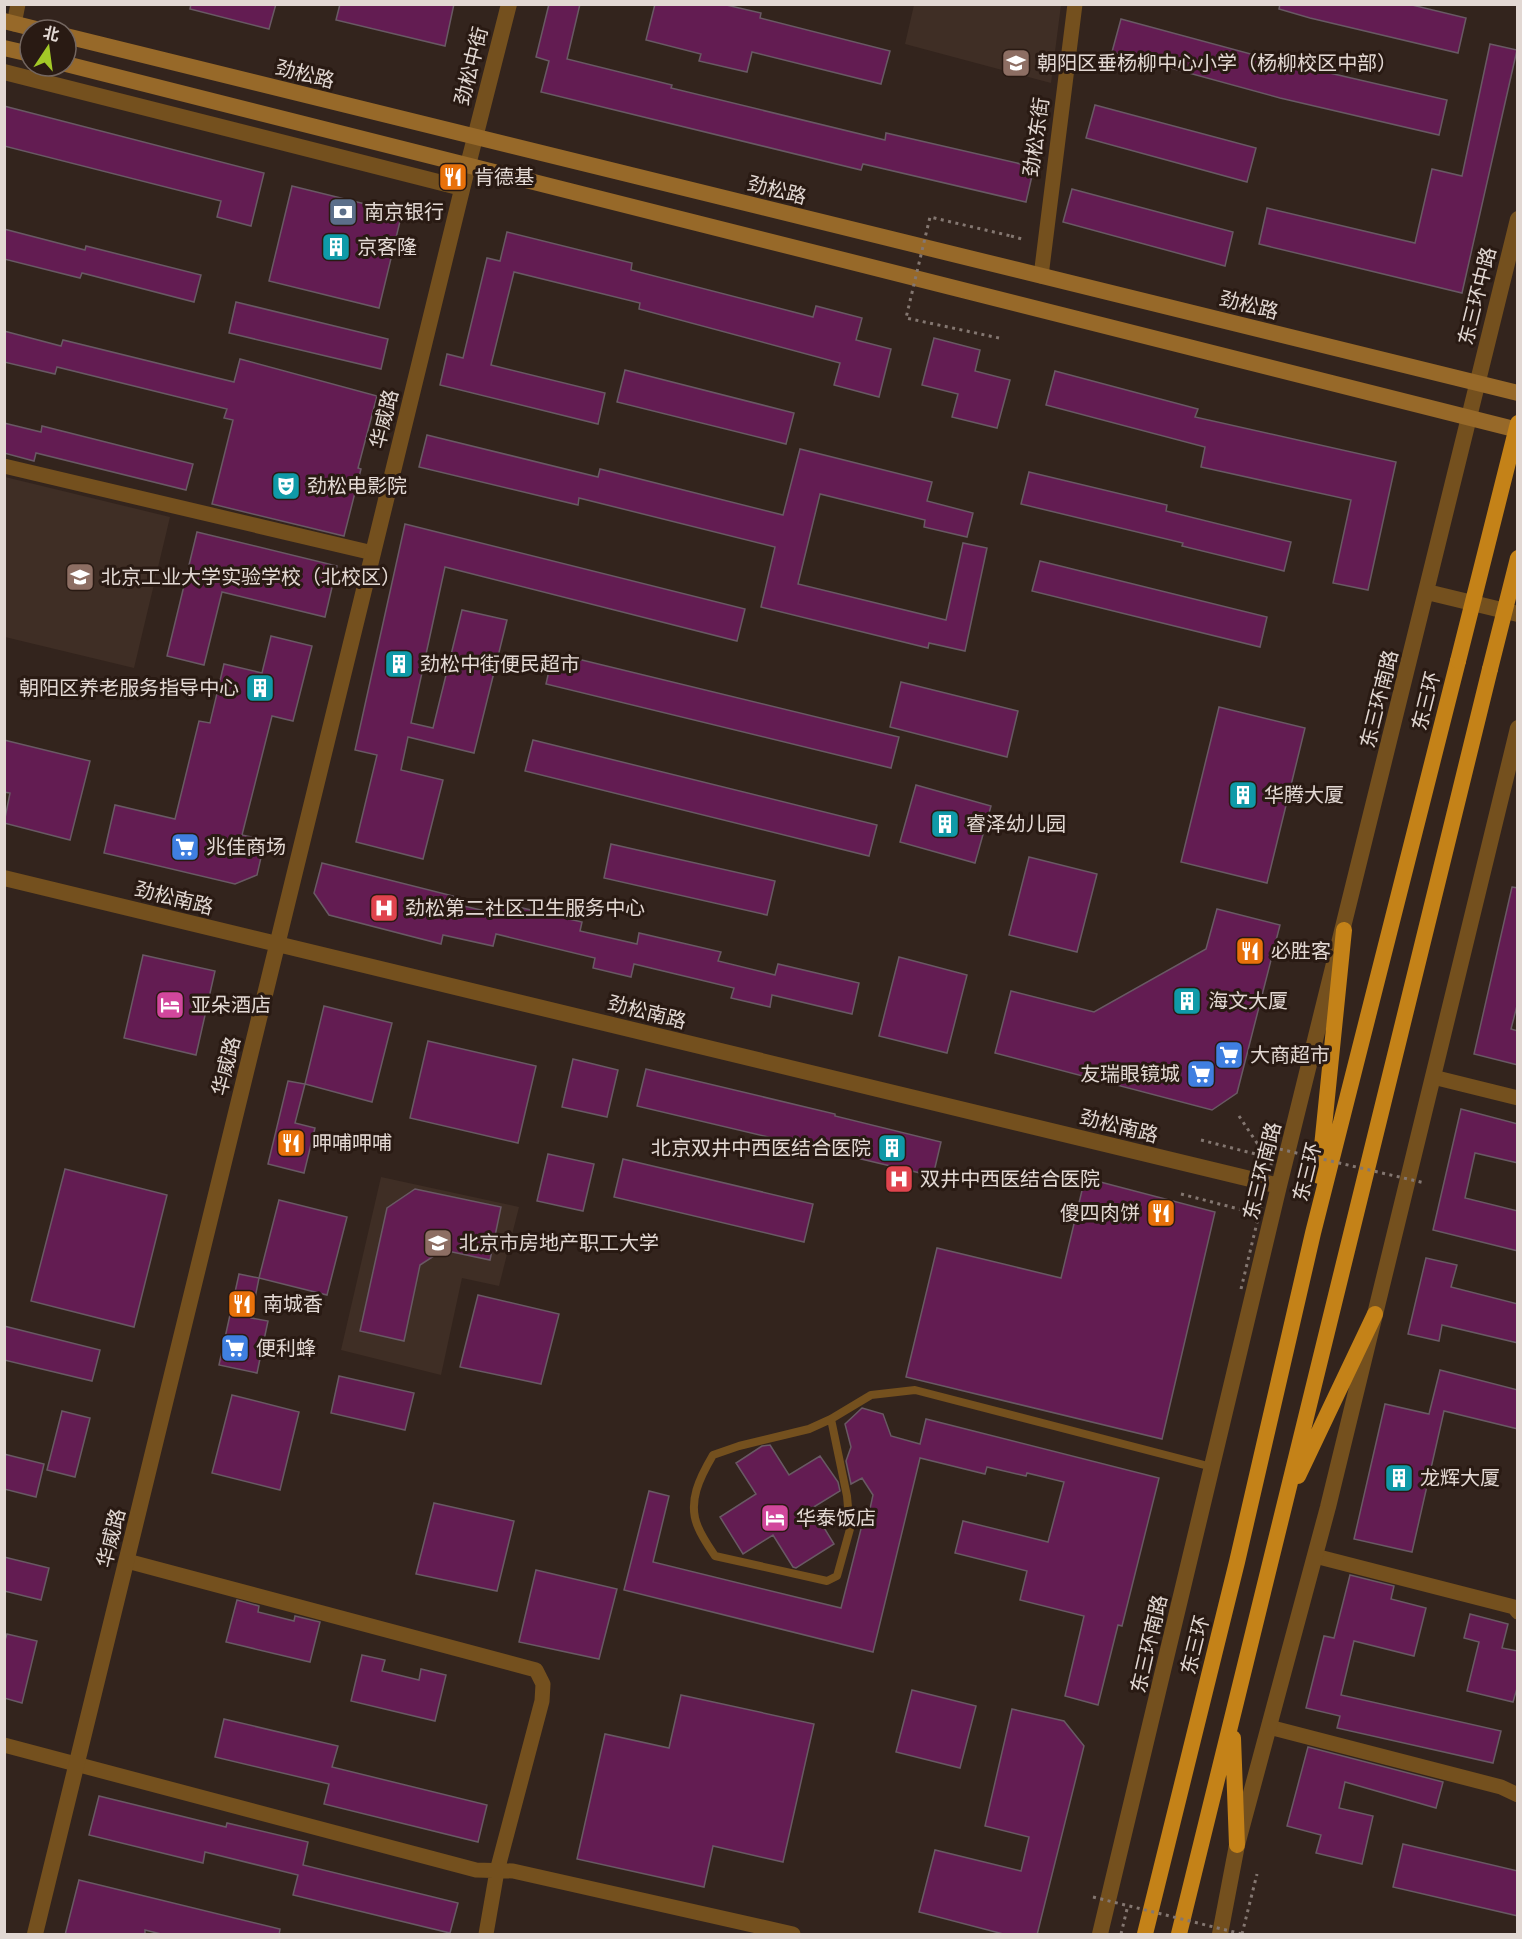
<svg xmlns="http://www.w3.org/2000/svg" width="1522" height="1939" font-family="Montserrat,'Noto Sans SC',sans-serif">
<style>
.education{fill:#3f2e25}
.building{fill:#631c52;stroke:#695964;stroke-width:1.5}
.lines{fill:none;stroke-linecap:round;stroke-linejoin:round}
.path{stroke:#847771;stroke-width:3;stroke-dasharray:3 4.5;stroke-linecap:butt}
.service{stroke:#74501e;stroke-width:8}
.minor{stroke:#74501e;stroke-width:15}
.tertiary{stroke:#74501e;stroke-width:16}
.secondary{stroke:#976929;stroke-width:16}
.trunk{stroke:#c48218;stroke-width:16}
.path-bridge{stroke:#847771;stroke-width:3;stroke-dasharray:3 4.5;stroke-linecap:butt}
.trunk-bridge{stroke:#c48218;stroke-width:16}
.labels{text-anchor:middle;stroke-width:6;stroke-linejoin:round;paint-order:stroke}
.poi-label{font-size:20px;fill:#e2d8d3;stroke:#291a13;text-anchor:start}
.street-label{font-size:20px;fill:#e2d8d3;stroke:#291a13}
</style>
<rect width="100%" height="100%" fill="#33241d"/>
<path class="education" d="M914,5H1061L1051,83L905,44Z
M5,477L170,517L134,668L5,637Z
M381,1177L519,1207L499,1286L462,1278L441,1375L341,1350Z"/>
<path class="building" d="M191,4H276L269,29L190,9Z
M340,4H454L445,46L336,20Z
M549,4H580L567,59L672,85L671,88L885,140L886,133L1034,167L1026,202L863,164L861,170L541,92L549,61L536,57Z
M655,4H722L761,13L760,18L890,51L881,84L752,52L747,72L699,61L701,54L646,40Z
M1280,4H1408L1466,18L1458,53L1310,18L1279,9Z
M1121,19L1299,67V66L1447,100L1439,135L1280,98L1112,52Z
M1490,44L1517,50L1462,293L1259,244L1267,208L1415,243L1432,169L1462,176Z
M1095,105L1256,148L1247,182L1086,138Z
M4,106L264,173L251,226L217,217L221,201L4,146Z
M292,186L402,213L379,308L269,281Z
M1072,189L1233,232L1225,266L1063,222Z
M4,229L85,250L86,246L201,275L194,302L82,273L80,278L4,259Z
M507,232L632,263L631,270L813,317L816,306L862,318L856,340L891,349L879,397L834,385L840,363L639,309L640,303L514,272L491,365L605,393L598,424L440,385L447,354L463,358L487,258L500,261Z
M236,302L388,339L381,369L229,333Z
M4,331L61,346L63,340L234,382L240,359L377,396L358,468L361,469L344,536L212,504L233,420L224,418L227,409L57,367L55,374L4,362Z
M934,338L980,350L975,371L1010,380L997,428L952,417L958,394L922,385Z
M625,370L794,413L786,444L617,402Z
M1055,371L1198,409L1195,417L1396,462L1368,590L1333,583L1351,500L1201,467L1205,447L1046,405Z
M4,423L41,432L42,426L193,464L186,490L36,453L34,461L4,453Z
M427,435L598,477L600,469L783,515L800,449L932,482L927,501L973,513L967,537L924,527L925,520L820,494L798,584L946,620L963,543L987,548L965,651L929,643L928,648L761,607L775,547L579,498L578,505L419,467Z
M1029,472L1167,505L1166,511L1291,542L1284,571L1182,546L1183,543L1021,504Z
M405,524L745,609L737,641L445,567L411,723L433,728L462,610L507,620L474,753L408,737L401,770L443,780L423,859L356,842L377,755L355,750Z
M197,532L337,566L325,617L222,592L204,665L167,656Z
M1040,561L1267,617L1260,647L1032,591Z
M271,636L312,646L293,721L272,716L242,835L265,840L257,875L235,884L104,853L115,805L175,819L199,721L210,723L224,664L262,673Z
M553,653L899,737L891,768L546,684Z
M901,682L1018,711L1007,757L890,727Z
M1219,707L1305,728L1267,883L1181,862Z
M4,740L90,761L70,840L4,823L10,793L4,792Z
M533,740L877,825L869,856L525,771Z
M916,785L991,806L975,863L900,842Z
M611,844L775,881L767,915L604,878Z
M1029,857L1097,874L1077,952L1009,935Z
M322,863L453,896L451,903L498,914L501,903L582,922L580,931L637,944L639,933L721,952L718,961L775,975L778,964L859,983L852,1014L772,995L770,1007L731,998L734,988L634,964L631,977L593,968L595,958L496,934L493,946L443,935L441,944L329,915L314,893Z
M1512,887L1518,888V1002L1511,1029L1518,1031V1065L1474,1054Z
M1217,909L1280,925L1237,1093L1212,1110L995,1053L1011,991L1094,1012L1206,949Z
M143,955L215,971L196,1055L124,1038Z
M899,957L967,975L947,1053L879,1036Z
M324,1006L392,1023L372,1102L305,1084Z
M428,1041L536,1066L518,1143L410,1118Z
M573,1059L618,1070L607,1117L562,1107Z
M646,1069L835,1114V1116L941,1142L933,1176L637,1106Z
M288,1081L305,1084L295,1123L315,1128L304,1173L268,1164Z
M1461,1109L1518,1124V1163L1475,1153L1465,1198L1518,1211V1251L1433,1230Z
M548,1154L594,1164L583,1211L537,1201Z
M623,1159L813,1204L804,1242L614,1197Z
M65,1169L167,1195L134,1327L31,1301Z
M1085,1178L1215,1212L1162,1439L906,1377L937,1248L1061,1278Z
M415,1189L501,1207L490,1260L443,1250L420,1265L404,1341L360,1331L387,1208Z
M279,1200L347,1217L327,1295L259,1278Z
M1426,1258L1457,1265L1451,1287L1518,1304V1343L1442,1325L1439,1341L1408,1334Z
M239,1274L259,1278L251,1318L268,1321L257,1373L219,1365Z
M478,1295L559,1314L541,1384L460,1367Z
M4,1326L100,1350L92,1381L4,1360Z
M1440,1370L1518,1390V1429L1444,1411L1412,1552L1354,1539L1385,1404L1429,1414Z
M339,1376L414,1393L405,1430L331,1413Z
M232,1395L299,1412L280,1490L212,1473Z
M862,1408L883,1414L891,1436L920,1444L926,1419L1159,1478L1122,1626L1118,1625L1098,1705L1065,1696L1084,1616L1020,1600L1027,1571L955,1553L963,1521L1048,1542L1064,1482L1027,1473L1026,1476L987,1467L985,1474L920,1458L873,1652L624,1590L649,1491L669,1496L653,1562L841,1608L864,1517L868,1518L873,1495L862,1478L851,1484L846,1461L851,1447L845,1424Z
M62,1411L90,1418L75,1477L47,1470Z
M770,1445L789,1475L820,1456L838,1482L840,1491L812,1508L834,1544L796,1568L793,1567L773,1535L743,1554L720,1517L756,1494L736,1463L762,1446Z
M4,1454L44,1464L36,1497L4,1489Z
M434,1503L514,1521L497,1591L416,1574Z
M4,1557L49,1568L41,1600L4,1591Z
M536,1570L617,1589L599,1659L519,1642Z
M1350,1575L1394,1586L1391,1599L1426,1608L1414,1656L1354,1641L1341,1695L1501,1731L1493,1763L1337,1728L1340,1716L1306,1708L1324,1636L1334,1638Z
M237,1600L259,1606L258,1612L294,1621L295,1616L320,1622L310,1662L226,1642Z
M1470,1614L1508,1624L1502,1648L1518,1651V1685L1513,1702L1467,1691L1479,1642L1464,1638Z
M7,1634L37,1641L22,1703L4,1698V1643Z
M362,1655L385,1660L382,1671L419,1680L421,1669L446,1675L435,1721L351,1701Z
M912,1690L976,1706L960,1768L896,1752Z
M681,1695L814,1724L783,1862L713,1846L704,1887L577,1859L605,1734L669,1748Z
M1012,1709L1064,1721L1084,1746L1037,1935H1007L919,1912L935,1850L1021,1871L1029,1837L985,1826Z
M224,1719L338,1746L332,1767L487,1805L478,1842L324,1804L329,1784L215,1757Z
M1308,1747L1443,1782L1436,1808L1345,1782L1339,1808L1373,1816L1362,1864L1316,1853L1321,1835L1287,1826Z
M99,1796L226,1827L227,1823L308,1842L303,1865L458,1903L450,1933L293,1895L298,1875L205,1852L203,1863L89,1835Z
M1403,1844L1518,1871V1916L1393,1887Z
M79,1880L280,1929L279,1935H165L145,1930V1935H65Z"/>
<g class="lines">
<path class="path" d="M1011,236L1022,239
M1239,1116L1257,1143L1273,1147
M1201,1140L1271,1158
M1181,1194L1258,1214
M1121,1934L1128,1905
M1242,1934L1257,1874"/>
<path class="service" d="M831,1419L847,1496L850,1529L837,1576L827,1581L715,1556C709,1547 702,1537 698,1527C687,1502 700,1477 713,1455L739,1446L809,1429L831,1419L871,1395L915,1390L1212,1467"/>
<path class="minor" d="M14,24L18,4
M1041,276L1075,4
M4,466L373,553
M1433,1077L1518,1098
M1315,1556L1514,1607L1518,1612
M127,1561L536,1670L543,1684L542,1701L497,1871L486,1934
M1269,1727L1501,1787L1518,1795
M4,1745L476,1870L513,1871L793,1934"/>
<path class="tertiary" d="M4,72L462,188
M1427,592L1518,614
M4,878L1279,1186
M35,1934L468,165L509,4
M1100,1934L1279,1186L1518,219
M1220,1934L1237,1845L1328,1507L1518,728"/>
<path class="secondary" d="M4,21L40,30
M66,36L1518,393
M4,48L30,54
M66,64L1518,430"/>
<path class="trunk" d="M1319,1176L1344,930
M1298,1476L1375,1314
M1233,1738L1237,1845
M1145,1934L1237,1562L1313,1233L1458,661
M1179,1934L1490,669"/>
<path class="path-bridge" d="M999,338L906,318L930,217L1011,236
M1241,1289L1275,1148L1425,1183
M1093,1897L1242,1934"/>
<path class="trunk-bridge" d="M1458,661L1518,423
M1490,669L1518,558"/>
</g>
<defs>
<g id="school-square" transform="scale(1.5)"><rect x="-9" y="-9" width="18" height="18" rx="4" fill="#8d6e63" stroke="#291a13"/><path d="M0-5L7-2L0 1L-7-2ZM-4 1L0 2.5L4 1V4Q0 6-4 4Z" fill="#fff"/></g>
<g id="restaurant-square" transform="scale(1.5)"><rect x="-9" y="-9" width="18" height="18" rx="4" fill="#e8710a" stroke="#291a13"/><path d="M-5-6h1v4h1v-4h1v4h1v-4h1v5L-1.5 .5V6h-2V.5L-5-1ZM5-6V6H3V1.5H1.5Q1.5-4 5-6Z" fill="#fff"/></g>
<g id="bank-square" transform="scale(1.5)"><rect x="-9" y="-9" width="18" height="18" rx="4" fill="#5c6f8a" stroke="#291a13"/><path d="M-6-4H6V4H-6ZM0-2.3a2.3 2.3 0 1 0 0 4.6a2.3 2.3 0 1 0 0-4.6Z" fill="#fff"/></g>
<g id="building-square" transform="scale(1.5)"><rect x="-9" y="-9" width="18" height="18" rx="4" fill="#0f9aa8" stroke="#291a13"/><path d="M-4-6H4V6H1V3H-1V6H-4ZM-2.5-4.3h1.7v1.8h-1.7ZM.8-4.3h1.7v1.8H.8ZM-2.5-1h1.7V.8h-1.7ZM.8-1h1.7V.8H.8Z" fill="#fff"/></g>
<g id="theatre-square" transform="scale(1.5)"><rect x="-9" y="-9" width="18" height="18" rx="4" fill="#0f9aa8" stroke="#291a13"/><path d="M-5-5.5Q0-4 5-5.5V0Q5 5 0 6Q-5 5-5 0ZM-3.3-2.5H-1v1.5H-3.3ZM1-2.5H3.3v1.5H1ZM-2.8 1Q0 5.5 2.8 1Z" fill="#fff"/></g>
<g id="supermarket-square" transform="scale(1.5)"><rect x="-9" y="-9" width="18" height="18" rx="4" fill="#3f7fe0" stroke="#291a13"/><path d="M-6-5.5h2.5l.6 2H6L4.5 2H-2.5L-4.4-4H-6ZM-1.5 3.2a1.3 1.3 0 1 0 .1 0ZM3 3.2a1.3 1.3 0 1 0 .1 0Z" fill="#fff"/></g>
<g id="hospital-square" transform="scale(1.5)"><rect x="-9" y="-9" width="18" height="18" rx="4" fill="#e0444e" stroke="#291a13"/><path d="M-5-5h3v3.5h4V-5h3V5h-3V1.5h-4V5h-3Z" fill="#fff"/></g>
<g id="hotel-square" transform="scale(1.5)"><rect x="-9" y="-9" width="18" height="18" rx="4" fill="#d1479c" stroke="#291a13"/><path d="M-6-4.5h1.5V1H6V5H4.5V3h-9V5H-6ZM-4 0a1.8 1.8 0 1 1 3.6 0ZM.5 0V-2.5h3Q6-2.5 6 0Z" fill="#fff"/></g>
</defs>
<g fill-rule="evenodd">
<use href="#school-square" x="1016" y="63"/>
<use href="#restaurant-square" x="453" y="177"/>
<use href="#bank-square" x="343" y="212"/>
<use href="#building-square" x="336" y="247"/>
<use href="#theatre-square" x="286" y="486"/>
<use href="#school-square" x="80" y="577"/>
<use href="#building-square" x="399" y="664"/>
<use href="#building-square" x="260" y="688"/>
<use href="#building-square" x="1243" y="795"/>
<use href="#building-square" x="945" y="824"/>
<use href="#supermarket-square" x="185" y="847"/>
<use href="#hospital-square" x="384" y="908"/>
<use href="#restaurant-square" x="1250" y="951"/>
<use href="#building-square" x="1187" y="1001"/>
<use href="#hotel-square" x="170" y="1005"/>
<use href="#supermarket-square" x="1229" y="1055"/>
<use href="#supermarket-square" x="1201" y="1074"/>
<use href="#restaurant-square" x="291" y="1143"/>
<use href="#building-square" x="892" y="1148"/>
<use href="#hospital-square" x="899" y="1179"/>
<use href="#restaurant-square" x="1161" y="1213"/>
<use href="#school-square" x="438" y="1243"/>
<use href="#restaurant-square" x="242" y="1304"/>
<use href="#supermarket-square" x="235" y="1348"/>
<use href="#building-square" x="1399" y="1478"/>
<use href="#hotel-square" x="775" y="1518"/>
</g>
<g class="labels">
<g class="poi-label">
<text x="1037" y="70">朝阳区垂杨柳中心小学（杨柳校区中部）</text>
<text x="474" y="184">肯德基</text>
<text x="364" y="219">南京银行</text>
<text x="357" y="254">京客隆</text>
<text x="307" y="493">劲松电影院</text>
<text x="101" y="584">北京工业大学实验学校（北校区）</text>
<text x="420" y="671">劲松中街便民超市</text>
<text x="239" y="695" text-anchor="end">朝阳区养老服务指导中心</text>
<text x="1264" y="802">华腾大厦</text>
<text x="966" y="831">睿泽幼儿园</text>
<text x="206" y="854">兆佳商场</text>
<text x="405" y="915">劲松第二社区卫生服务中心</text>
<text x="1271" y="958">必胜客</text>
<text x="1208" y="1008">海文大厦</text>
<text x="191" y="1012">亚朵酒店</text>
<text x="1250" y="1062">大商超市</text>
<text x="1180" y="1081" text-anchor="end">友瑞眼镜城</text>
<text x="312" y="1150">呷哺呷哺</text>
<text x="871" y="1155" text-anchor="end">北京双井中西医结合医院</text>
<text x="920" y="1186">双井中西医结合医院</text>
<text x="1140" y="1220" text-anchor="end">傻四肉饼</text>
<text x="459" y="1250">北京市房地产职工大学</text>
<text x="263" y="1311">南城香</text>
<text x="256" y="1355">便利蜂</text>
<text x="1420" y="1485">龙辉大厦</text>
<text x="796" y="1525">华泰饭店</text>
</g>
<g class="street-label">
<text transform="translate(471 66) rotate(-76)" y="7">劲松中街</text>
<text transform="translate(305 74) rotate(14)" y="7">劲松路</text>
<text transform="translate(1036 137) rotate(-82)" y="7">劲松东街</text>
<text transform="translate(777 190) rotate(14)" y="7">劲松路</text>
<text transform="translate(1477 296) rotate(-76)" y="7">东三环中路</text>
<text transform="translate(1249 305) rotate(14)" y="7">劲松路</text>
<text transform="translate(384 419) rotate(-76)" y="7">华威路</text>
<text transform="translate(1379 699) rotate(-76)" y="7">东三环南路</text>
<text transform="translate(1426 701) rotate(-76)" y="7">东三环</text>
<text transform="translate(174 898) rotate(14)" y="7">劲松南路</text>
<text transform="translate(647 1012) rotate(14)" y="7">劲松南路</text>
<text transform="translate(226 1066) rotate(-76)" y="7">华威路</text>
<text transform="translate(1119 1126) rotate(14)" y="7">劲松南路</text>
<text transform="translate(1262 1171) rotate(-76)" y="7">东三环南路</text>
<text transform="translate(1307 1172) rotate(-76)" y="7">东三环</text>
<text transform="translate(111 1538) rotate(-76)" y="7">华威路</text>
<text transform="translate(1149 1644) rotate(-77)" y="7">东三环南路</text>
<text transform="translate(1195 1645) rotate(-76)" y="7">东三环</text>
</g>
</g>
<rect width="1522" height="1939" fill="none" stroke="#e2d8d3" stroke-width="12"/>
<g transform="translate(48 48) rotate(13)"><circle r="28" fill="#291a13" stroke="#736660" stroke-width="1.5"/>
<path d="M0-4.5L10 22L0 15L-10 22Z" fill="#a3c927"/>
<text y="-9" font-size="16" font-weight="bold" text-anchor="middle" fill="#e2d8d3">北</text>
</g>
</svg>
